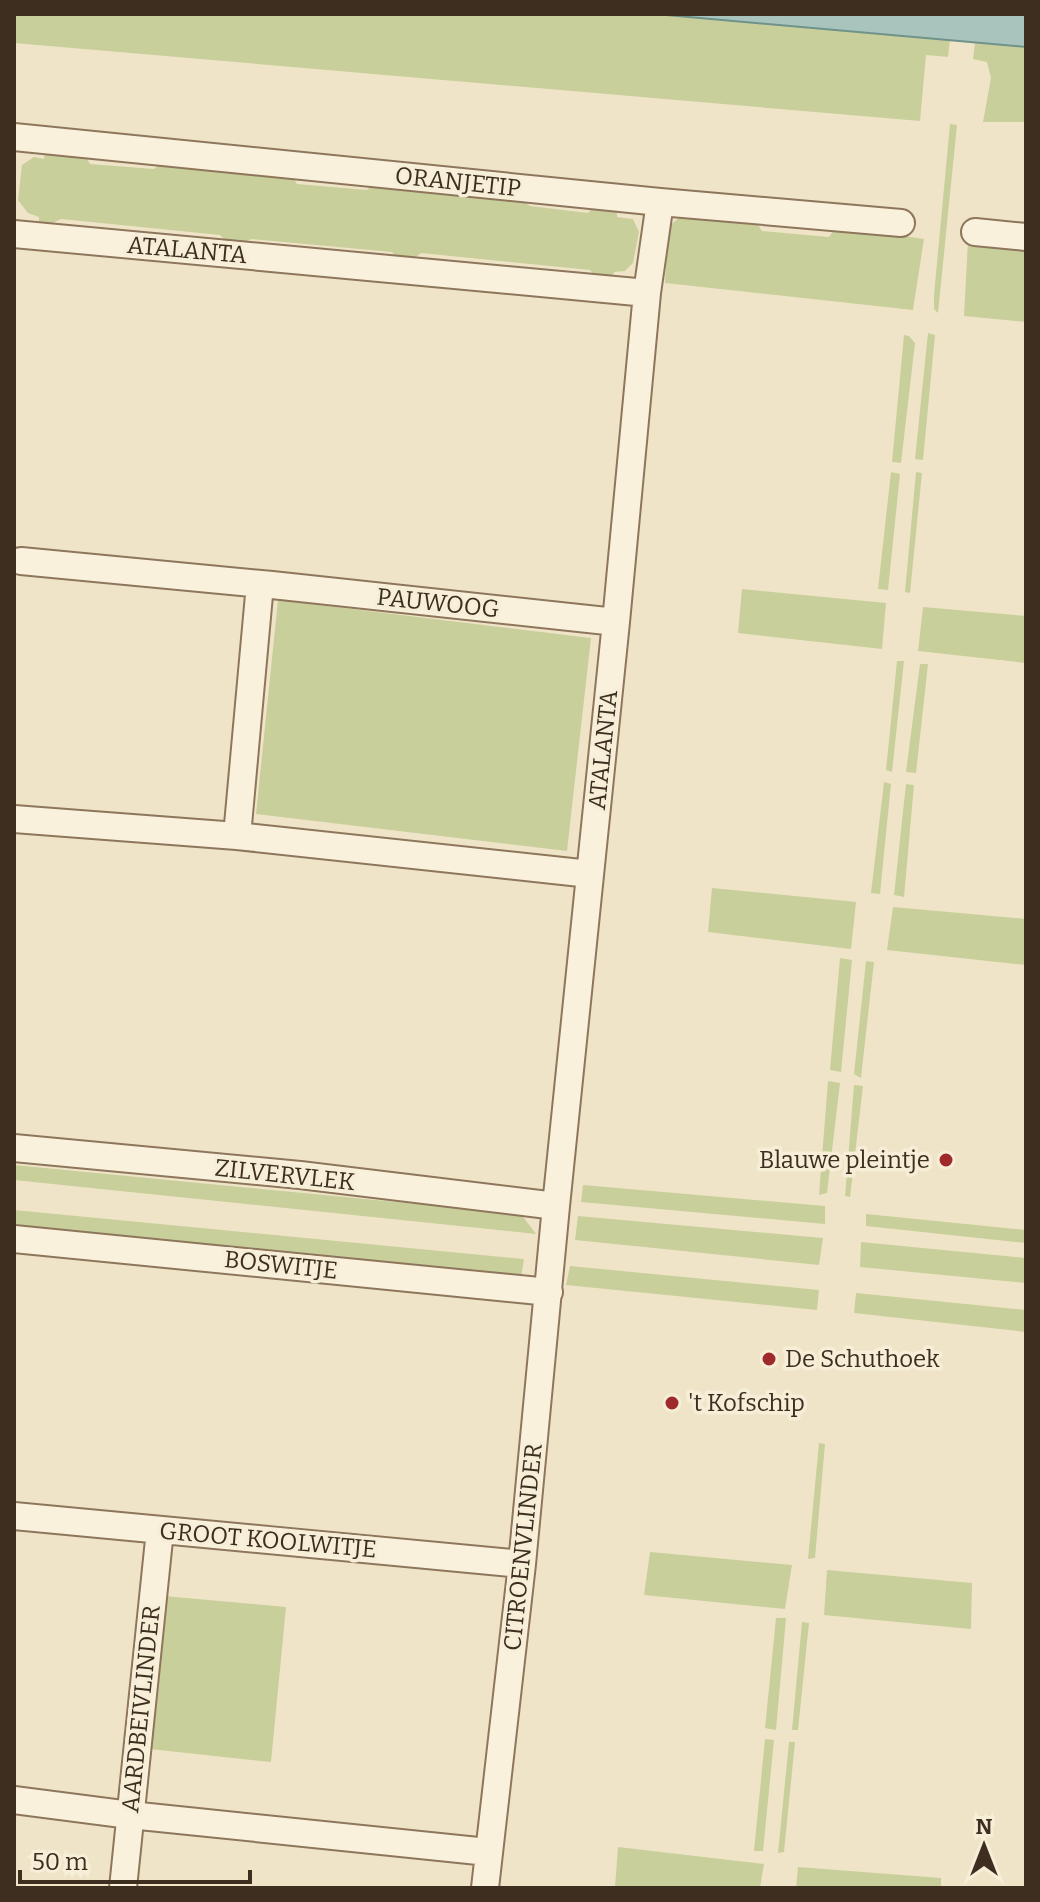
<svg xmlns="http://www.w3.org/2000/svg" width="1040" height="1902" font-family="Bitter,serif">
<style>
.green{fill:#c9cf9b}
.water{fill:#a9c4bc;stroke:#6f938a;stroke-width:2}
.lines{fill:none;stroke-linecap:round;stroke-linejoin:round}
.street-casing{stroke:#8d765c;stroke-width:30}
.street{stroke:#faf1dc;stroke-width:26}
.poi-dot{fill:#9e2a2b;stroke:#f7eed8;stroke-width:3}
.labels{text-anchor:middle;stroke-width:7;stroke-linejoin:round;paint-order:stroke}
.street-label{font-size:24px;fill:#3d2e20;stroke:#f7eed8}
.poi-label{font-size:24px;fill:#3d2e20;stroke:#f7eed8;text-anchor:start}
</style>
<rect width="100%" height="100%" fill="#f0e4c8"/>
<path class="green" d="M14,14H655L950,40L948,57L926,55L920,121L14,43Z
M975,43L1026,47V122H983L991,78L987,62L973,59Z
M950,124L957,125L938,313L934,309V295Z
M45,150L83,152L90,164L154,169L162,163L291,175L297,184L367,190L375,182L514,195L530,206L588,213L595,205L617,206V217L633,219L639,232L633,263L625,271L614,272L610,283L597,278L590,270L421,253L411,261L398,260L392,252L251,239L243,244H229L220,235L61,219L48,225H39V217L28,213L18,200L22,165L34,157L44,159Z
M680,217L757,223L762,231L829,237L834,230L843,227L924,239L913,310L665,283L668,227Z
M968,241L1026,247V322L964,316Z
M928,333L935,335L923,460L915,459Z
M904,335L909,336L915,343L901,463L892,462Z
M891,472L900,474L888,590L878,589Z
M916,472L922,473L910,593L905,592Z
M742,589L886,603L882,649L738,633Z
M278,600L591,638L567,851L256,814Z
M923,607L1026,616V663L918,651Z
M897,661H904L892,772L886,770Z
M920,664H928L916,773L906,772Z
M884,782L891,784L880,894L871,893Z
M906,784L914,785L904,897L894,895Z
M712,888L856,902L851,949L708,932Z
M893,907L1026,919V965L887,950Z
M840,958L852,960L841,1072L830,1070Z
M866,961L874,962L861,1078L854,1074Z
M828,1081L840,1083L827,1193L819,1195Z
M854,1085L863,1086L850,1197L845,1196Z
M14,1165L521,1214L536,1234L14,1180Z
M583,1185L825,1206V1224L581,1202Z
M14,1210L524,1259L521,1278L14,1228Z
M866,1214L1026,1230V1243L866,1226Z
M578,1216L823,1238L819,1265L575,1240Z
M861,1242L1026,1258V1283L860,1267Z
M570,1266L819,1290L817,1310L566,1285Z
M856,1293L1026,1310V1332L854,1313Z
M819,1443L825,1444L815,1558L808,1559Z
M650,1552L792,1565L785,1609L644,1595Z
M827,1570L972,1583L971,1629L824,1615Z
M164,1596L286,1607L271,1762L150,1749Z
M776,1618H786L776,1730L765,1728Z
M802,1622L809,1623L798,1730H792Z
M765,1739L774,1740L763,1851H754Z
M789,1742H795L784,1852L778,1853Z
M618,1847L764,1864L760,1888L615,1887Z
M798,1867L941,1878V1888H796Z"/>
<path class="water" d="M655,14H1026V47Z"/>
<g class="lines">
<g class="street-casing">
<path id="street" d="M14,137L660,202L901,223
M975,232L1026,237
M14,234L647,293
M21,561L272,585L616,622
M14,819L237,836L590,874
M237,836L260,584
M14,1148L300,1175L556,1206
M14,1239L549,1292
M14,1516L522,1564
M14,1800L130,1815L488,1852
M123,1888L160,1530
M485,1888L522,1564L556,1206L616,622L647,293L660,202"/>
</g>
<use href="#street" class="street"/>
</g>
<g class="poi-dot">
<circle cx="946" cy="1160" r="8"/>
<circle cx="769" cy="1359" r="8"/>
<circle cx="672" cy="1403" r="8"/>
</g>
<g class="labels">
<g class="street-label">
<text transform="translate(458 182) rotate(6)" y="8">ORANJETIP</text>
<text transform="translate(187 250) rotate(5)" y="8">ATALANTA</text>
<text transform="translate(438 603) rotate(6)" y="8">PAUWOOG</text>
<text transform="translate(603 750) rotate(-84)" y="8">ATALANTA</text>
<text transform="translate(285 1175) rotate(6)" y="8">ZILVERVLEK</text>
<text transform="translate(281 1265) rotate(6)" y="8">BOSWITJE</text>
<text transform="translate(268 1540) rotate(5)" y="8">GROOT KOOLWITJE</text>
<text transform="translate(523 1547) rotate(-84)" y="8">CITROENVLINDER</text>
<text transform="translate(141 1709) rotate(-84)" y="8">AARDBEIVLINDER</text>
</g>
<g class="poi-label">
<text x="930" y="1168" text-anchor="end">Blauwe pleintje</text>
<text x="785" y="1367">De Schuthoek</text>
<text x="688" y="1411">'t Kofschip</text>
</g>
</g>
<rect width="1040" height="1902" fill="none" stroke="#3d2e20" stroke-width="32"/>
<g transform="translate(984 1846)" stroke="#f7eed8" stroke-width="6" paint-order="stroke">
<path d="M0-6L14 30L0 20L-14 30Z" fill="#3d2e20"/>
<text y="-12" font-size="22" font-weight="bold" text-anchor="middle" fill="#3d2e20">N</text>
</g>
<path d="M20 1870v12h230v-12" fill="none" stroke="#3d2e20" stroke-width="4"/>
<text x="32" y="1870" font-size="24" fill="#3d2e20" stroke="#f7eed8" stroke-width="6" paint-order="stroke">50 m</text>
</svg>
